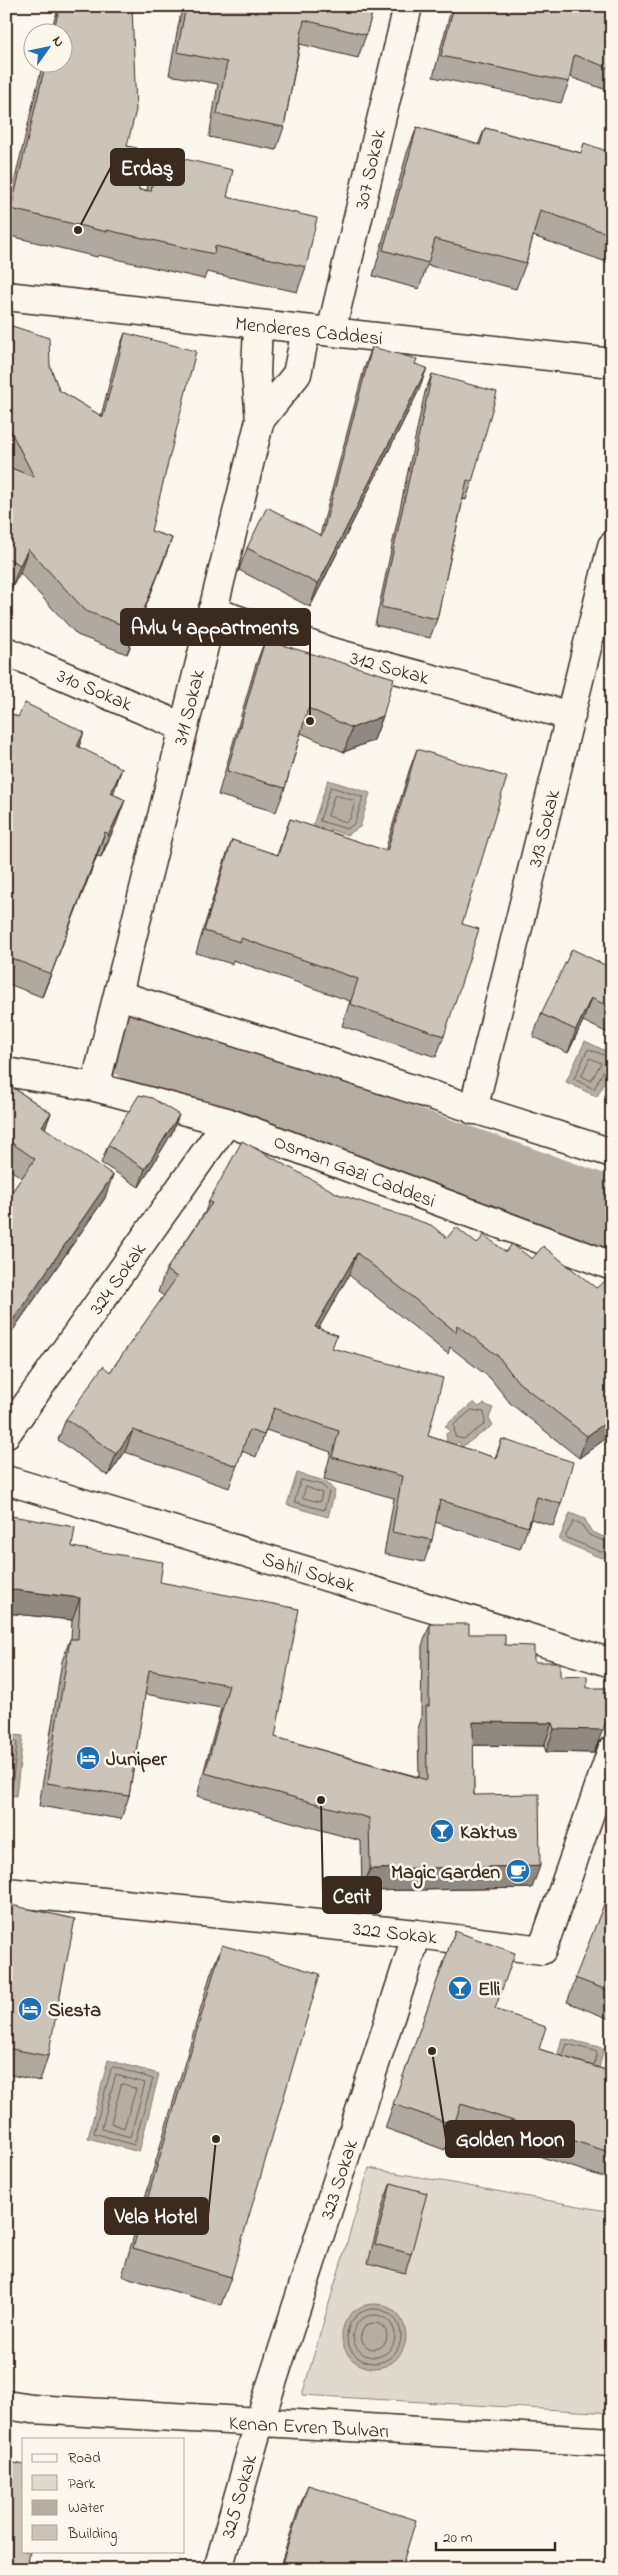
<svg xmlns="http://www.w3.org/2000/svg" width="618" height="2575" font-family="'Indie Flower',sans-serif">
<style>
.green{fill:#dfd9ce;stroke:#8d8276}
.water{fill:#b6aea2;stroke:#85796d}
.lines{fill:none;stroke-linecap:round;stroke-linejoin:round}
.shore{stroke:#6c5f53;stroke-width:1}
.river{stroke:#b6aea2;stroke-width:71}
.minor-casing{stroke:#3b2a1e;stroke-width:31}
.minor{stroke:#fbf7ec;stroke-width:28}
.wall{fill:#afa99f;stroke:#3b2a1e}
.shaded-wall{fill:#8f8982;stroke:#3b2a1e}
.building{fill:#ccc4b9;stroke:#3b2a1e}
.labels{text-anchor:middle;stroke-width:5;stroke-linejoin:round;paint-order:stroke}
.street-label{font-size:20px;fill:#3b2a1e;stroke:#fbf7ec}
.poi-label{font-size:20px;font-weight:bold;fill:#3b2a1e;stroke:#fbf7ec;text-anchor:start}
.leader{fill:none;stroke:#3b2a1e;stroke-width:2}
.callout-dot{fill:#3b2a1e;stroke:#fbf7ec;stroke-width:2}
.callout{fill:#3b2a1e;stroke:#3b2a1e;stroke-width:2}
.callout-label{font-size:21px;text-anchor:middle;font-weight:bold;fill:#fff}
</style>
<rect width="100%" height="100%" fill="#fbf7ec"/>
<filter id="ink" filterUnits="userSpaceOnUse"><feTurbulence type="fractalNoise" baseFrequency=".02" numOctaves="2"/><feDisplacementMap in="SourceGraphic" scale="10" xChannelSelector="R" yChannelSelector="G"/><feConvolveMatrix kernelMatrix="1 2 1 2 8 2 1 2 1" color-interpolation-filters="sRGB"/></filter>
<g filter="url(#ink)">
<path class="green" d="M369,2168L612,2212V2413L302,2395Z"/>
<path class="water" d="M328,780L370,793L360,827L347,835L313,825Z
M585,1041L612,1054V1066L597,1097L566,1082Z
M474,1402L478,1407L484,1404L493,1408L489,1418L493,1425L462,1447L458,1442L454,1445L447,1443L446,1434L450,1431L445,1426Z
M297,1473L325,1481L335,1491L328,1517L287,1505Z
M570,1513L585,1519L591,1531L612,1541V1555L601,1558L559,1540Z
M6,1734L23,1736L16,1796L6,1795Z
M562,2038L604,2048L597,2076L555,2065Z
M108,2060L159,2074L139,2152L88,2138Z
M342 2336a32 32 0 1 1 64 0a32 32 0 1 1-64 0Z"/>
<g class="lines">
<path class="shore" d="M331,787L363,797L355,823L347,829L320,821Z
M335,795L355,801L350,819L346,822L328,816Z
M590,1058L601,1063L591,1081L582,1076Z
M612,1058L588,1049L574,1079L594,1089L605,1068L612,1066
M472,1410L484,1412L485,1424L464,1439L455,1437L454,1425Z
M301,1480L322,1485L329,1492L324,1510L295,1502Z
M306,1487L322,1493L320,1502L303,1498Z
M612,1544L589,1535L581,1524L574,1521L566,1535L567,1538L601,1552L612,1551
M6,1739L17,1742L12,1789L6,1791
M563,2055L567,2044L595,2051L597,2054L594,2065
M114,2067L153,2079L134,2145L94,2133L111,2069Z
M116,2075L145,2083L130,2137L102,2129Z
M124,2084L136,2089L124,2128L111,2123L121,2085Z
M347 2336a27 27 0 1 1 54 0a27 27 0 1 1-54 0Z
M353 2336a21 21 0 1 1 42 0a21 21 0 1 1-42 0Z
M361 2336a13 13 0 1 1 26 0a13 13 0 1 1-26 0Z"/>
<path class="river" d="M138,1046L612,1214"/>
<g class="minor-casing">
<path id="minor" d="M6,296L612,363
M331,332L408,6
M260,420L297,374L306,330
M212,611L328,651L571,716
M6,651L183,727
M119,995L612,1153
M6,1072L95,1087L227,1122L612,1266
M95,1087L260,420L256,373L258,324
M473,1110L612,546
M6,1434L227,1122
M6,1480L612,1663
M6,1892L417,1934L542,1950L612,1750
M6,2405L32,2409L612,2442
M218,2569L259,2423L417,1934"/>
</g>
<use href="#minor" class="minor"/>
</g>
<path class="wall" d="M59,6L84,11L85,6H132L127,146L139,190H147L149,178L158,153L227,197L306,267L297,292L207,272L204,279L98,255L97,257L6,235V216L43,62H62V32H50Z
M184,6H374L366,35L358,58L300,44L284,127L276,150L209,137L218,84L169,75L180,17Z
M452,6H612V92L570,77L569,82L561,103L433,77Z
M417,127L478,145L485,128L581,153H612V264L533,236L526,263L516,289L427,265L419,289L373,276L407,153Z
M6,324L50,366L59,390L101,416L116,357L125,333L151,531L172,538L127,654L77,635L20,573L11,589L6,586V466L8,467L6,464Z
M372,347L415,364L419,390L310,607L239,570L247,548L320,535L364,369Z
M432,374L472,482L466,500L463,499L437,619L430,638L375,625L425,392Z
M265,640L383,716L374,740L344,752L301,733L285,788L276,812L218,795L256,664Z
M6,712L18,717L84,732L79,747L113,794L125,800L116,824L101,857L97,856L42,997L6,983Z
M417,749L462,924L444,1036L436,1057L342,1026L350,1001L233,960L232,964L196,953L224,862L232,840L277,855L290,819L385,851L409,771Z
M612,962V1035L583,1021L568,1053L533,1037L541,1014L609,967Z
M6,1083L51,1113L45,1128L105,1198L6,1340V1200L22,1178L6,1167Z
M172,1133L139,1187L101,1163L108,1145Z
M338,1194L447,1238L477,1244L506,1252L532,1259L596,1288L612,1286V1434L579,1458L510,1403L490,1378L450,1347L448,1354L349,1275L318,1329L332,1348L428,1436L495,1458L502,1439L561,1504L553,1526L531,1519L520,1549L435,1522L432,1540L424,1562L384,1554L394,1498L324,1479L331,1452L266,1430L256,1457L242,1451L229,1488L125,1452L108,1476L58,1440L66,1419L110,1372L164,1296L158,1292L166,1270L205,1212L209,1201Z
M6,1515L72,1547L160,1582L275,1737L419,1777L418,1729L421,1719L422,1646L430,1624L469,1634L505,1645L560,1677L587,1688L599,1742L594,1753L546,1752L544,1746L473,1745L474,1795L532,1888L362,1891L361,1841L197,1796L221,1708L145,1694L129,1796L121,1819L39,1806L62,1661L70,1639H71L72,1620L6,1613Z
M612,1884V2020L567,2002Z
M6,1904L48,2056L40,2081L6,2074Z
M455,1931L495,2009L539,2049L612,2072V2180L453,2128L445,2150L385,2128Z
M222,1945L231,2277L221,2305L122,2276L211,1973Z
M391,2183L411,2254L405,2273L368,2263L384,2201Z
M308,2485L401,2569H279L297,2513Z"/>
<path class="shaded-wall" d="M427,368L419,390L310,607L318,584Z
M172,538L163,563L127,654L136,630Z
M28,549L20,573L11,589L20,565Z
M383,716L374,740L344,752L352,728Z
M122,768L114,792L103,817L111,793Z
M125,800L116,824L101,857L109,834Z
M105,832L97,856L42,997L51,974Z
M591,998L583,1021L568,1053L576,1030Z
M51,1113L42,1136V1126Z
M179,1115L172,1133L139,1187L145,1169Z
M113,1175L105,1198L6,1340V1330Z
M357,1253L349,1275L307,1349L315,1327Z
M612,1418V1434L579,1458L587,1436Z
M133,1430L125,1452L108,1476L116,1454Z
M6,1589L80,1598L72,1620L6,1613Z
M607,1719L594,1753L546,1752L554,1729Z
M473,1722L552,1723L544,1746L465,1745Z
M540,1866L532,1888L362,1891L370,1869Z"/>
<path class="building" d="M60,6H67L87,12L89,6H132L136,110L127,146L137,148L139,190L151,191L158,153L233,170L227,197L317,218L306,267L215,246L214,254L107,230V232L11,209L46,62H62V32H53Z
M186,6H374L366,35L304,20L284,127L217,114L227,62L177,52Z
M454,6H612V69L574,55L569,82L441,56Z
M417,127L480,145L485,128L581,153L584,143L612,153V235L540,210L526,263L435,239L428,263L383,250Z
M6,324L49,338L50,366L59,390L103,417L125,333L196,351L151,531L172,538L136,630L86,611L28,549L20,565L6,557V466L34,477L6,422Z
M372,347L417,359L415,364L427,368L318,584L247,548L267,507L322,536Z
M432,374L497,392L472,482L467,480L437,619L381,607Z
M265,640L394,678L383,716L352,728L308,708L285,788L227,771Z
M25,703L84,732L77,746L122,768L111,793L125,800L109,834L105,832L51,974L6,956V914L8,909H6V712L18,717Z
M417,749L507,777L462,924L479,929L444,1036L350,1004L358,979L241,938L240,942L204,931L232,840L278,855L290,819L387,851Z
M572,949L609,967L612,962V1008L591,998L576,1030L541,1014Z
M6,1083L51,1113L42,1126L113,1175L6,1330V1200L35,1159L6,1139Z
M139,1095L152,1098L179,1115L145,1169L108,1145Z
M242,1141L338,1194L431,1225L447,1238L456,1227L477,1244L484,1235L506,1252L512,1244L532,1259L543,1246L596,1288L607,1280L612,1286V1418L587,1436L518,1382L498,1356L457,1325L456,1332L357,1253L315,1327L337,1335L332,1348L443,1378L428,1436L496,1458L502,1439L573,1462L561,1504L537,1497L528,1527L440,1500L432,1540L392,1532L402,1476L332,1457L339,1431L274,1408L264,1435L249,1430L237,1466L133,1430L116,1454L66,1419L103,1366L110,1372L177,1277L166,1270L212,1203L209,1201Z
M6,1515L75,1527L72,1547L163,1562L160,1582L299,1609L275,1737L427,1780L426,1706H429L430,1624H469V1634H505V1645L534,1646V1662H560V1677L587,1676V1688H607V1719L603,1730L554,1729L552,1723L473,1722L474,1795L539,1794L540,1866L370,1869L369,1818L205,1773L229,1685L149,1670L129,1796L47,1783L70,1639H78L80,1598L6,1589Z
M612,1884V1992L575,1978Z
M6,1904L75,1919L48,2056L6,2048Z
M455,1931L515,1953L495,2009L546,2027L539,2049L612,2072V2153L461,2104L454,2125L393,2104Z
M222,1945L320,1974L231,2277L133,2248Z
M391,2183L427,2193L411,2254L375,2244Z
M6,2461L24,2465V2551H30L27,2569H6Z
M308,2485L416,2520L401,2569H280Z"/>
</g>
<defs>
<g id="hotel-disc" transform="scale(1.25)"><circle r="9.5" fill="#1f6fb2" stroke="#fbf7ec"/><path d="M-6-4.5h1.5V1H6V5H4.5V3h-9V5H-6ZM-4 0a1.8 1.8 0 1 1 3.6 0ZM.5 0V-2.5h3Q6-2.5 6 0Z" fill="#fff"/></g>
<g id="bar-disc" transform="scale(1.25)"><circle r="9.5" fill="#1f6fb2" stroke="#fbf7ec"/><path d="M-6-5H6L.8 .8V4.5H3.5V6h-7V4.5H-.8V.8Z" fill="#fff"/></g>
<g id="cafe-disc" transform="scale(1.25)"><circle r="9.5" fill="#1f6fb2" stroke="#fbf7ec"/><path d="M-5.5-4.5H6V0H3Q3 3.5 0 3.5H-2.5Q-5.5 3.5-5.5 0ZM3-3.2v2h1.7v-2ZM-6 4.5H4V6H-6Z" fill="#fff"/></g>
</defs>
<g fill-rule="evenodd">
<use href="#hotel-disc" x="88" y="1758"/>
<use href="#bar-disc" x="442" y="1831"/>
<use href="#cafe-disc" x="518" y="1871"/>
<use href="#bar-disc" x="460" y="1988"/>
<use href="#hotel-disc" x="30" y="2009"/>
</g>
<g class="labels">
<g class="street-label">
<text transform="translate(369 169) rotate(-77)" y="7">307 Sokak</text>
<text transform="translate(309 330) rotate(6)" y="7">Menderes Caddesi</text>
<text transform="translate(390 667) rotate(15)" y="7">312 Sokak</text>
<text transform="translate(95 689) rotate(23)" y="7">310 Sokak</text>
<text transform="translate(188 707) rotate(-76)" y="7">311 Sokak</text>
<text transform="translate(543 828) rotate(-76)" y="7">313 Sokak</text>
<text transform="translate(355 1170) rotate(21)" y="7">Osman Gazi Caddesi</text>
<text transform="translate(117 1278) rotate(-55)" y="7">324 Sokak</text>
<text transform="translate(309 1571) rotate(17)" y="7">Sahil Sokak</text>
<text transform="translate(395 1932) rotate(6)" y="7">322 Sokak</text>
<text transform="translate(338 2179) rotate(-72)" y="7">323 Sokak</text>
<text transform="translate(309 2426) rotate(3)" y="7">Kenan Evren Bulvarı</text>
<text transform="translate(238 2496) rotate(-74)" y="7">325 Sokak</text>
</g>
<g class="poi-label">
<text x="106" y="1765">Juniper</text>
<text x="460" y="1838">Kaktus</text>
<text x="500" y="1878" text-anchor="end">Magic Garden</text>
<text x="478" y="1995">Elli</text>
<text x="48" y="2016">Siesta</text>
</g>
</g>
<path class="leader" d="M78 230L111 167M310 721L310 627M321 1800L323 1895M432 2051L446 2139M216 2139L208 2216"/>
<g class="callout-dot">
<circle cx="78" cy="230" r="5"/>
<circle cx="310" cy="721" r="5"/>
<circle cx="321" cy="1800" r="5"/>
<circle cx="432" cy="2051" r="5"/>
<circle cx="216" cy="2139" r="5"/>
</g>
<g class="callout">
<rect x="111" y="149" width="73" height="36" rx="5"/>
<rect x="121" y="609" width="189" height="36" rx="5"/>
<rect x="323" y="1877" width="58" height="36" rx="5"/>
<rect x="446" y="2121" width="128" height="36" rx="5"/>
<rect x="105" y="2198" width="103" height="36" rx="5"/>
</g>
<g class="callout-label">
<text x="147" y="175">Erdaş</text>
<text x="215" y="634">Avlu 4 appartments</text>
<text x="352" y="1903">Cerit</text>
<text x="510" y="2146">Golden Moon</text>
<text x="156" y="2223">Vela Hotel</text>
</g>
<rect width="618" height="2575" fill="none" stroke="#fbf7ec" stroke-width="25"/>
<rect x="12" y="12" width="593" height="2550" fill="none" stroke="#3b2a1e" stroke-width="2" filter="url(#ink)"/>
<rect x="22" y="2438" width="162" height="115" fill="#fbf7ec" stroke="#aea59a"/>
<rect x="32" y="2454" width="25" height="8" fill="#fbf7ec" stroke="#aea59a"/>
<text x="68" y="2462" font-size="15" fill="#3b2a1e">Road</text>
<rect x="32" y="2475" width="25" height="15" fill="#dfd9ce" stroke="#aea59a"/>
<text x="68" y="2488" font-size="15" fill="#3b2a1e">Park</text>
<rect x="32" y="2500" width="25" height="15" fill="#b6aea2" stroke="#aea59a"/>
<text x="68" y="2512" font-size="15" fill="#3b2a1e">Water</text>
<rect x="32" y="2525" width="25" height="15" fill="#ccc4b9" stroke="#aea59a"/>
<text x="68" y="2538" font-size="15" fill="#3b2a1e">Building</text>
<g transform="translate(48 48) rotate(57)"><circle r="24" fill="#fbf7ec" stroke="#aea59a"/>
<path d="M0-4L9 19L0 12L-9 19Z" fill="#1f6fb2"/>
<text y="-8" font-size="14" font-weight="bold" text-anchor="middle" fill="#3b2a1e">N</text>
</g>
<path d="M436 2542v8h119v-8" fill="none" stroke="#3b2a1e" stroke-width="2.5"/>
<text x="443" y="2542" font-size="15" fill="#3b2a1e" stroke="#fbf7ec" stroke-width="4" paint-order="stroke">20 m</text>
</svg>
